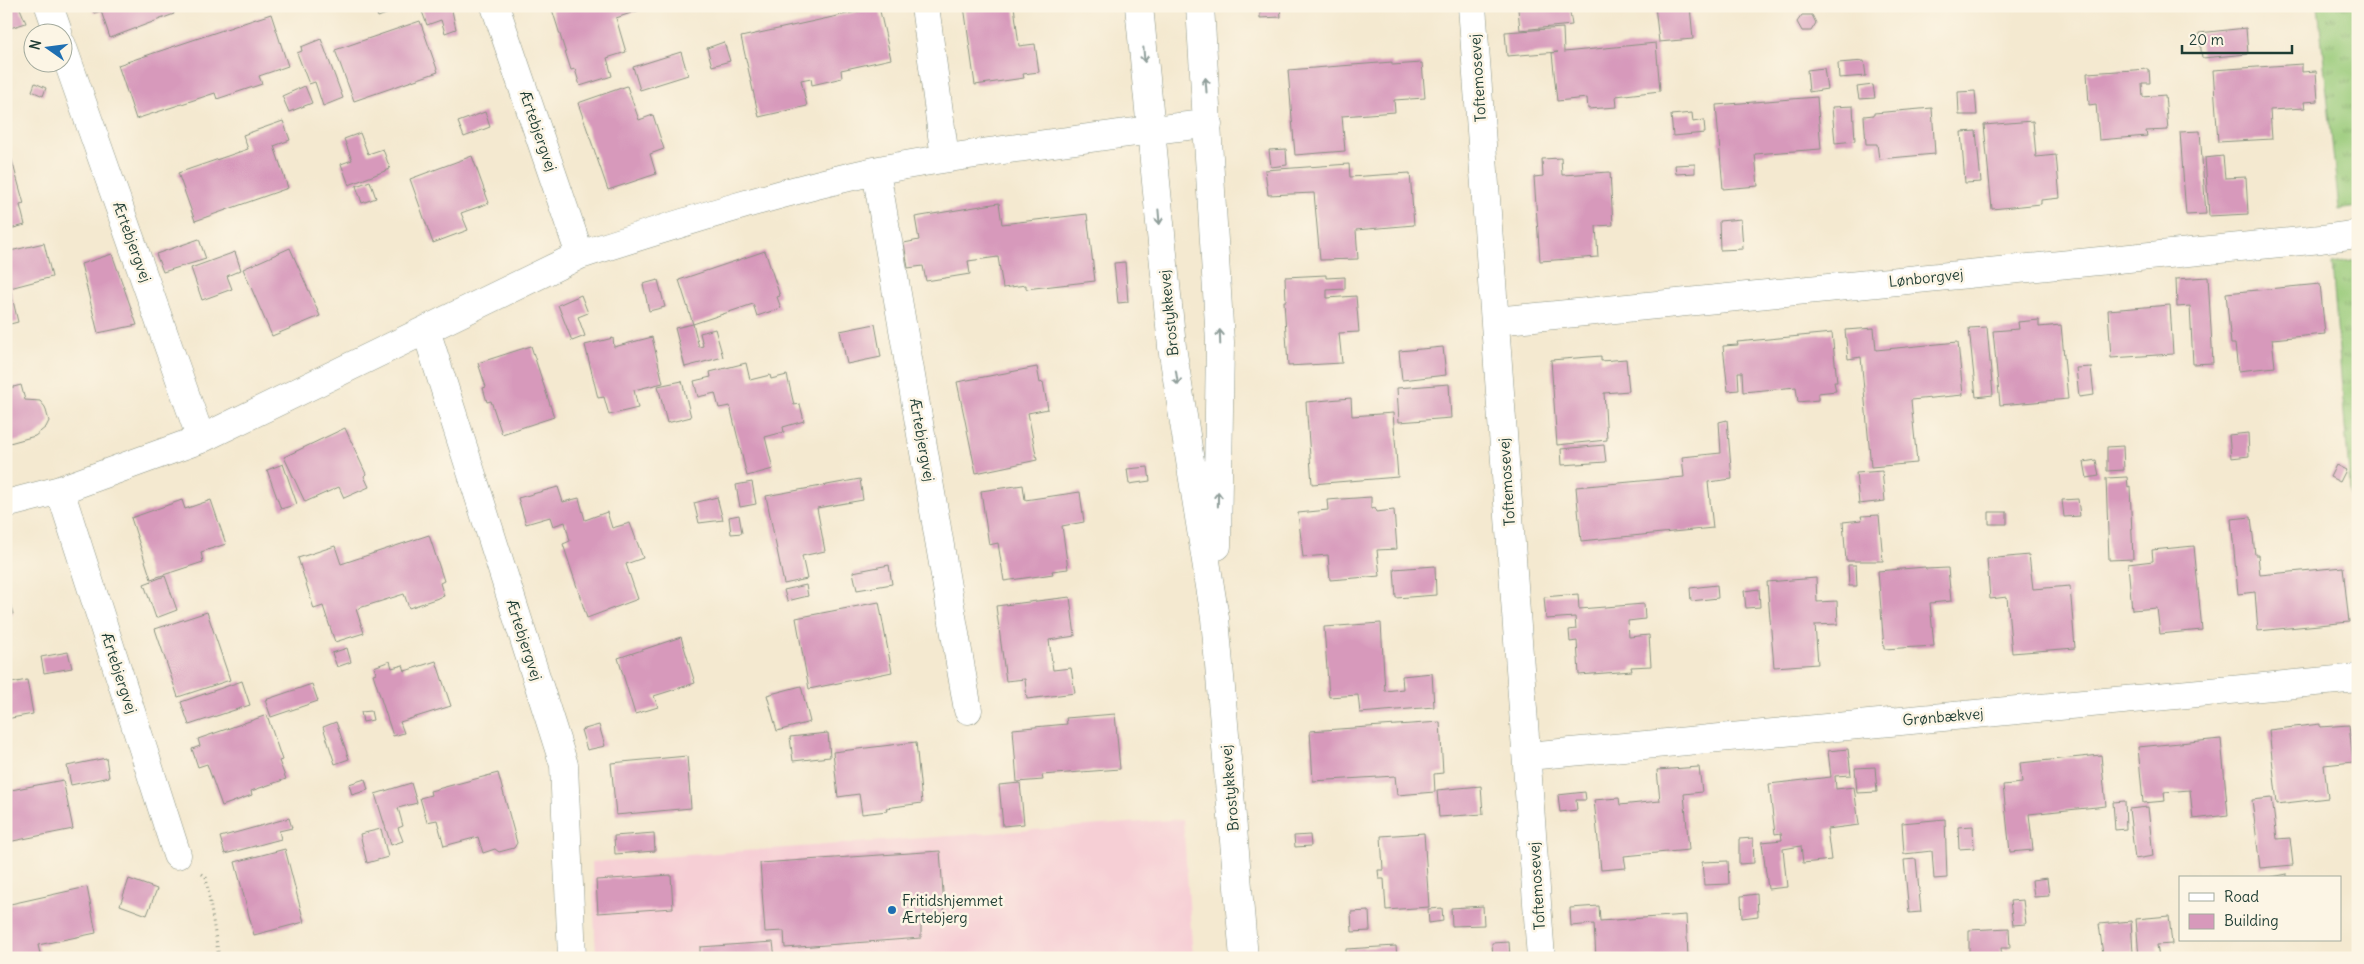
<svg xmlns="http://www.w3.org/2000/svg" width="2364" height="964" font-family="Delius,sans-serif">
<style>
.built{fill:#f6cfd5}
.grass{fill:url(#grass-tufts);stroke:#5c8456}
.building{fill:#d799bb}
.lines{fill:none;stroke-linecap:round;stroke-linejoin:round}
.minor-casing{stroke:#8a9382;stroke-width:29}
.tertiary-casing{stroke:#8a9382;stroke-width:29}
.path{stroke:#8a9382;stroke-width:3;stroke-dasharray:1 4;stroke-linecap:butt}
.minor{stroke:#fff;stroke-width:28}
.tertiary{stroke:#fff;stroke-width:28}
.oneway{stroke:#8f9e9a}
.poi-dot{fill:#1f6fb2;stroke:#fcf5e5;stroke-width:2}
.labels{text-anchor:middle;stroke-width:5;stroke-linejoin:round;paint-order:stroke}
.street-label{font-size:15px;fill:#1f3d34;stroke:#fcf5e5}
.poi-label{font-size:15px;fill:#1f3d34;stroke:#fcf5e5;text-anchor:start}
</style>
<defs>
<pattern id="grass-tufts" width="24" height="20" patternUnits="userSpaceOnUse" patternTransform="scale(1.25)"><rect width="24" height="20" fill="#98ca79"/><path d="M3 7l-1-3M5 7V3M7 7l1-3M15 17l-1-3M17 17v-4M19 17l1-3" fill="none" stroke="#7ba564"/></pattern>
</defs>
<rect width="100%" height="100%" fill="#fcf5e5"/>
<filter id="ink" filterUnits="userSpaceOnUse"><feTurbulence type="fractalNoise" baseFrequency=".02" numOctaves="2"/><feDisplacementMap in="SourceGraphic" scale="10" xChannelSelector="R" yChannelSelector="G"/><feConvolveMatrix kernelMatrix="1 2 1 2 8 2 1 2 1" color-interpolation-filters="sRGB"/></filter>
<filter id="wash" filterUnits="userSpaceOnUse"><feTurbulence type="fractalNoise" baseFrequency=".0096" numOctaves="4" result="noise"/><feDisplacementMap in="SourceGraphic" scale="20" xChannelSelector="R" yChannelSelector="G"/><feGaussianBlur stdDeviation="1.12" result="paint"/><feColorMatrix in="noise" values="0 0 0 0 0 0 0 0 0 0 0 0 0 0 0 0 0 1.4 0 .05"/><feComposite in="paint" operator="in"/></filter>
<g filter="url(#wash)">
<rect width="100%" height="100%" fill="#f4e9d0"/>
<path class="built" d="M1183,819L1193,958H596L592,862Z"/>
<path class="grass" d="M2318,6H2358V207L2339,210Z
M2358,260V588L2332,264Z"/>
<g id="blocks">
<path class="building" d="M19,6L26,23L10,28L6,10Z
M91,6H171L174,14L110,38L101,11L94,13Z
M374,6H407L378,17Z
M420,6H451L456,29L445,33L441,20L427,25Z
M551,6H642L643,9L616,18L626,52L607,58L612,76L580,86L575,69L571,70Z
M964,6H1014L1019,46L1035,44L1039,72L1023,74L1024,78L975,85Z
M1260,6H1280L1281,17L1260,18Z
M1546,6H1569L1572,25L1520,30L1518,9Z
M1655,6H1690L1693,39L1659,42Z
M1703,6H1716V9L1704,10Z
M879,7L891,59L841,70L842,78L812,85L811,78L801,80L807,106L759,117L741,37Z
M271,14L288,66L259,76L262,84L217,99L215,93L136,119L118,65Z
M1802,15H1812L1816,23L1811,31H1802L1797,22Z
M420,21L438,72L354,101L335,50Z
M1563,28L1564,52L1656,43L1660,91L1616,96L1617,107L1588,109L1587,98L1557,101L1552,53L1558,52L1507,56L1505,32Z
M2246,28L2248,54L2202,58L2199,33Z
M321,39L343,98L323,106L315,82L309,84L297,53L302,51L301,47Z
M724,42L730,61L712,66L707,48Z
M681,52L688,75L640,90L633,67Z
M1864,61L1866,76L1839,78L1838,63Z
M1392,62V65L1422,63L1425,98L1394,100L1395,112L1342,116L1345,151L1295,155L1288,70Z
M2302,64V72L2316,71L2318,101L2304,102L2305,108L2270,110L2272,139L2218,142L2213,70Z
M1824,68L1827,89L1809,92L1807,70Z
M2149,69L2150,83H2142L2143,97L2165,95L2168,130L2146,131L2147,136L2099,140L2096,104L2089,105L2087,73Z
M35,83L46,88L43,96L32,91Z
M1873,85L1875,98L1859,99L1857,87Z
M305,86L312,103L289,112L282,96Z
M627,86L639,120L653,115L664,149L650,154L656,174L608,190L578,103Z
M1975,91L1977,115H1959L1958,92Z
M1817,97L1821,149L1755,154L1758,186L1723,189L1716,105Z
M1853,106L1855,141L1835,143L1832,107Z
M1932,108L1935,154L1879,159L1877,144H1866L1864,116L1874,115V113Z
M485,112L490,127L464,137L458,122Z
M1692,113L1693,122L1704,120L1705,133L1673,136L1671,115Z
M283,121L290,140L274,146L288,188L195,221L178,173L248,149L243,135Z
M2033,121L2036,157L2056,155L2060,198L2041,200V204L1992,209L1984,125Z
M1976,131L1981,182L1965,183L1961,132Z
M2200,131L2206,214L2186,215L2180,132Z
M360,133L368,154L383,149L390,169L349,185L341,164L352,160L344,139Z
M1286,149L1287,165L1271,167L1269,150Z
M472,156L489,203L461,213L468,230L433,243L410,179Z
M2223,156L2225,178L2246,177L2248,214L2209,216L2205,158Z
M11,157L24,204L20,205L25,225L6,230V158Z
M1561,158L1562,175L1610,172L1613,225L1596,226L1598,257L1540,261L1534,177L1543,176L1542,159Z
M1349,164L1350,177L1410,173L1414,225L1356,230L1358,259L1320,260L1314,193L1268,195L1265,170Z
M1695,164V173L1676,174L1675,165Z
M370,181L376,198L362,203L356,186Z
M999,203L1002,224L1087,214L1095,281L1026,289V285L1003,288L998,257L968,261L970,274L926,281L923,266L908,268L904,243L919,240L915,217Z
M1741,219L1743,249L1720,250L1719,221Z
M199,239L206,259L163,272L156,254Z
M44,243L52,277L10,288L18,322L6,325V252Z
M290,248L320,316L272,336L243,269Z
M765,251L780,296L777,297L781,308L757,316L753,304L693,324L679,280Z
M235,252L241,270L227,276L232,289L202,300L191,268Z
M112,254L137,325L98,333L81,264Z
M1125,262L1128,302L1118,303L1114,263Z
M1326,275V278L1345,277V289L1327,290V298L1356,296L1359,332L1339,333L1342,363L1288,366L1284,301H1286L1285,277Z
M2208,277L2213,363L2193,364L2190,306L2177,307L2176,279Z
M658,280L665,307L649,311L643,284Z
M2320,284L2325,334L2272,339L2275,367L2238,371L2235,344H2231L2226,293Z
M581,295L588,313L578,317L585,336L572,341L558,305Z
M2170,305L2173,354L2111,358L2108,310Z
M2039,320V327L2061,325L2068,399L2000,405L1993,331L2019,329L2018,322Z
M693,324L699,347L703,346L700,333L715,329L723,357L685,367L675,328Z
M875,324L881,357L847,364L840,331Z
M1987,327L1993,395L1976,397L1969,328Z
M1874,328L1876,350L1958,342L1963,395L1911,400L1917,463L1871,467L1861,357L1848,359L1845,330Z
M1832,333L1837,382H1834L1836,391L1818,393V400L1798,402L1796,387L1743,392L1742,372H1738L1739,390L1728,391L1723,346L1738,345L1737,342Z
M652,337L663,383L634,390L638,408L609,415L604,397L598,398L585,345L613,338L614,347Z
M531,346L554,417L502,434L491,401L487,402L483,388L486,387L478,363Z
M1443,347L1446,375L1402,380L1399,351Z
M1601,356V361L1626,359L1629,391L1604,393L1607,440L1557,445L1551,360Z
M746,363L750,380L770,375L771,379L787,375L794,405L800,404L804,421L783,427L784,432L765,437L773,469L747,476L730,406L719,408L715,393L698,397L694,381L711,377L710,372Z
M1037,367L1040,383L1043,382L1048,409L1028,413L1037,460L976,473L957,382Z
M2091,367L2094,395L2079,397L2076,368Z
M682,381L691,417L667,423L658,386Z
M1449,384L1451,418L1399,422L1397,388Z
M21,385L25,400L40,401L45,407L49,421L46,427L35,436L6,444V389Z
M1351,398L1352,416L1393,413L1398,477L1312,484L1306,402Z
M1727,420L1732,479L1708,482L1713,528L1581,541L1576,487L1684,477L1682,457L1721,453L1719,422Z
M345,428L366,474L364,476L369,487L344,498L339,487L305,502L284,457Z
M2248,433L2249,456L2231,458L2229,435Z
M1604,445L1606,462L1562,465L1561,449Z
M2123,446L2124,470L2107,471V447Z
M2096,460L2099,476L2087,478L2084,462Z
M283,464L297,504L281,509L267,470Z
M2336,465L2346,470L2340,482L2330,477Z
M1148,467L1150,481L1129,484L1127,469Z
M1882,471L1885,501L1859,504L1856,473Z
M2127,477L2128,487L2130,486L2133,559L2109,560L2106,478Z
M860,479L863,500L817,508L825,551L802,556L807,579L784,584L766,496Z
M752,482L756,504L740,507L736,485Z
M1023,485L1025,500L1080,492L1084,522L1062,526L1068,569L1052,571L1053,574L1004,581L998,543L989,545L981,491Z
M558,487L563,502L579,498L585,520L607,512L612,528L630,523L643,558L626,564L638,599L587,618L563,544L570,541L565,522L553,526L550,517L526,524L518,498Z
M717,497L723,520L699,523L694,503Z
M1371,497V509L1375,508L1376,512L1394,510L1397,549L1377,550L1380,576L1330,580L1328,555L1303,557L1298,513L1328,510L1327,500Z
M2078,499L2080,516L2064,517L2062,500Z
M182,500L185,509L211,500L226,544L201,552L203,562L151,579L131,518Z
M1989,512H2007V524H1989Z
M739,515L742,533L731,534L729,517Z
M1879,515L1883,561H1846L1843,522L1862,520L1861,516Z
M2251,517L2255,555H2258L2260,575L2343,567L2349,622L2258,631L2255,592L2238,594L2231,519Z
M429,535L444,581L440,583L444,596L409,608L404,594L356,609L364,633L335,642L323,606L314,609L298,558L335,546L341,564Z
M2194,546L2202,630L2160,634L2157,608L2132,610L2128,564L2153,561L2152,550Z
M2029,555L2033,589L2070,586L2075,648L2012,653L2007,597L1990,599L1987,559Z
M889,565L892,584L857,590L853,572Z
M1848,565H1856L1857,586H1849Z
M1435,566L1436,595L1396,598L1394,569Z
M1925,567L1926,569L1948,568L1951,601L1930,603L1934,646L1884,649L1878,571Z
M165,576L177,610L156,618L144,584Z
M1816,578L1817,602L1837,601L1838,624L1815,625L1818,664L1774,667L1767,582Z
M806,585L808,596L787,601L784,590Z
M1717,585L1718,598L1691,601L1690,588Z
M6,586L13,614L6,615Z
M1759,589L1760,607L1746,608L1744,591Z
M1578,594L1579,609L1644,604L1645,619L1628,621L1629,637L1649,635L1651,666L1631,667L1632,671L1579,675L1577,641L1570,642L1569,630L1576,629L1575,617L1546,619L1544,597Z
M1070,597L1075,636L1049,640L1053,670L1071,668L1075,693L1027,699L1025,679L1006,681L996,606Z
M879,602L892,672L809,689L796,618Z
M207,612L230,680L178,697L155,629Z
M1381,623L1385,691L1403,689L1402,676L1432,673L1434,707L1360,713L1358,695L1329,697L1324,627Z
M681,637L695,683L654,696L658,707L635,714L618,658Z
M347,648L351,662L337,667L332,653Z
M68,652L72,668L44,673L41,657Z
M390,661L392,668L403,665L405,671L436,661L451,706L400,722L404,733L393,736L373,674L376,673L374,667Z
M27,680L33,714L6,719V684Z
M242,681L250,705L189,725L181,702Z
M312,684L318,701L271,717L265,700Z
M801,686L810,722L777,731L767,695Z
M371,711L373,720L363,722L361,712Z
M1115,714L1120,769L1042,775L1043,780L1017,782L1013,729L1067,724L1066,718Z
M267,715L282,760L279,761L286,779L251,791L252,795L222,806L207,764L198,767L192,749L200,746L198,739Z
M336,722L349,759L335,764L323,727Z
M1440,722L1443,773L1434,774L1435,792L1397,795L1395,776L1313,781L1310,731Z
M2320,724V727L2349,725L2353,762L2324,765L2328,798L2277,804L2269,730Z
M599,725L605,746L587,750L581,730Z
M828,733L830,757L793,761L790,737Z
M2221,739L2228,815L2193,819L2190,790L2164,792L2165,801L2143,803L2138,747Z
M916,742L922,803L886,808L887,811L862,814L859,794L838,797L833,752Z
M1848,749L1851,775L1835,776L1836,789L1854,787L1859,825L1827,829L1831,860L1803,863L1801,846L1783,849L1787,887L1768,889L1762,842L1782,840L1781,833L1775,834L1769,784L1831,777L1828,751Z
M2101,755L2106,806L2029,814L2033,850L2010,852L2003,785L2022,783L2020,763Z
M687,756L691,808L616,815L611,763Z
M106,758L109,777L71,785L67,766Z
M1699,767L1702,792L1684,794L1689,850L1624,856L1626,868L1601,870L1594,800L1619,798L1620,805L1660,801L1657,770Z
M1875,767L1877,792L1857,793L1855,768Z
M498,773L517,843L514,848L499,852L495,849L483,853L478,837L444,846L437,820L427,822L420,798L431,795L430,791Z
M365,779L368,790L352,795L349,784Z
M63,780L73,829L8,842L11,858L6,859V791Z
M411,783L417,803L398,808L403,826L398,828L403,841L391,845L375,794Z
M1020,783L1024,824L1003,826L999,785Z
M1481,786L1483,814L1439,817L1437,790Z
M1585,792L1586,800H1576L1577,810L1560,812L1558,795Z
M2272,798L2277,839L2290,838L2293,865L2260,868L2252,800Z
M2125,801L2126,829L2115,830L2113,802Z
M2148,807L2153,856L2135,859L2129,809Z
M289,818L292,828L279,831L281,839L225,854L220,837Z
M1945,819L1947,878L1934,879L1932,851L1904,854L1902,823Z
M1973,826L1974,848L1959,849L1958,827Z
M381,829L388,857L367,863L360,834Z
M654,833L655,851L615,854L614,836Z
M1424,833L1429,907L1386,910L1384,879H1379L1378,870H1383L1381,836Z
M1310,835L1311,846L1295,847L1294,836Z
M1753,838L1754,863L1739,864V839Z
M285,849L304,922L254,935L235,862Z
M940,851L945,920L921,921V938L785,948L784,931L765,932L760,863Z
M1916,859L1921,912L1909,913L1904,860Z
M1728,861L1729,884L1704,885L1702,862Z
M2287,874V878H2272V877Z
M671,875L673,908L598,913L596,880Z
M2047,878L2049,896L2034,897L2032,880Z
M129,879L157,889L147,915L120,905Z
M87,887L96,933L38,945L41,958H6V905Z
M1757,894L1758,916L1742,918L1741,896Z
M2023,900L2026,924L2013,925L2010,901Z
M1483,906L1484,925L1452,926L1451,908Z
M1599,906L1600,921L1686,915L1688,958H1596L1594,924L1571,926L1570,908Z
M1442,908L1443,921L1429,923L1428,909Z
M1369,911L1370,931L1352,932L1351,912Z
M2169,916L2172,944L2157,945L2159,958H2139L2136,919Z
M2131,921L2133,952L2103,955L2099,924Z
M2009,928L2010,948H2001L2002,958H1969V930Z
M773,942L775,958H700V947Z
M1509,942L1510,958H1493L1492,943Z
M1396,946L1397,958H1346V949Z"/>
</g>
</g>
<g filter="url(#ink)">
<use href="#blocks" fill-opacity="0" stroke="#8a9382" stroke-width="1"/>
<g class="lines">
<g class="minor-casing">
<path id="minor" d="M49,6L58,32
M495,6L580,255
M925,6L945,158
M1472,6L1541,958
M62,45L201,439
M876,171L968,710
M1495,321L2321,239L2358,234
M426,330L564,765L572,958
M60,490L177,855
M6,504L60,490L201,439L580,255C678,224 775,193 875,171C922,161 970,155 1017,148C1081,139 1144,130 1208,124
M1528,756L2358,678"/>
</g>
<g class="tertiary-casing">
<path id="tertiary" d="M1139,6L1172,347L1215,618L1244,958
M1200,6L1220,342L1217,546"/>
</g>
<path class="path" d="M202,874L206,877L219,958"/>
<use href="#minor" class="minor"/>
<use href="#tertiary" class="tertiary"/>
</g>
<defs><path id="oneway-shaft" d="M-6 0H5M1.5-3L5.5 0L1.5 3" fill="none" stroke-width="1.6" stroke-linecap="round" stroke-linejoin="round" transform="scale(1.25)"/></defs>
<g class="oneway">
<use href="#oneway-shaft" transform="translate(1144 55) rotate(85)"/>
<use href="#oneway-shaft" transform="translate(1206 85) rotate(-94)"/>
<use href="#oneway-shaft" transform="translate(1159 217) rotate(85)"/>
<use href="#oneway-shaft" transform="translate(1220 337) rotate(-92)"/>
<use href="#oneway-shaft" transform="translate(1177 378) rotate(81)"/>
<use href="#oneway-shaft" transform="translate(1218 499) rotate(-89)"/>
</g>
</g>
<circle class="poi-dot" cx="892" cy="910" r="5"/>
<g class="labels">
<g class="street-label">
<text transform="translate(1478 78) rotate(-94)" y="5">Toftemosevej</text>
<text transform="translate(538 131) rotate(71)" y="5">Ærtebjergvej</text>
<text transform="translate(132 242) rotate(70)" y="5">Ærtebjergvej</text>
<text transform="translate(1926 278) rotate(-6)" y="5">Lønborgvej</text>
<text transform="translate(1169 313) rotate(-96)" y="5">Brostykkevej</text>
<text transform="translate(922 440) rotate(80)" y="5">Ærtebjergvej</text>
<text transform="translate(1507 482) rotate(-94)" y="5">Toftemosevej</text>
<text transform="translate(524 640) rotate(72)" y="5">Ærtebjergvej</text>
<text transform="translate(119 673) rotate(72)" y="5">Ærtebjergvej</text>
<text transform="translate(1943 717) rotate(-5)" y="5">Grønbækvej</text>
<text transform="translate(1230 788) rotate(-95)" y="5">Brostykkevej</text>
<text transform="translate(1537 886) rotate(-94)" y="5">Toftemosevej</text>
</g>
<g class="poi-label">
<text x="902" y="906">Fritidshjemmet<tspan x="902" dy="17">Ærtebjerg</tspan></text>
</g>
</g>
<rect width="2364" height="964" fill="none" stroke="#fcf5e5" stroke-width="25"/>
<rect x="2179" y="876" width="162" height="65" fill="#fcf5e5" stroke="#a4ab9e"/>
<rect x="2189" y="893" width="25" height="8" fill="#ffffff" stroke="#a4ab9e"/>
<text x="2224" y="902" font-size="15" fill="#1f3d34">Road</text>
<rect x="2189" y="914" width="25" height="15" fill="#d799bb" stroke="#a4ab9e"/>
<text x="2224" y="926" font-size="15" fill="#1f3d34">Building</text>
<g transform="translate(48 48) rotate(284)"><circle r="24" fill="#fcf5e5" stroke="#a4ab9e"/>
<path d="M0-4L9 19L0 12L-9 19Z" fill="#1f6fb2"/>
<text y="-8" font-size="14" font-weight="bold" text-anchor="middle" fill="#1f3d34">N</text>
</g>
<path d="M2182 45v8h110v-8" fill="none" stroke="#1f3d34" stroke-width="2.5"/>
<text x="2189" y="45" font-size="15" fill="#1f3d34" stroke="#fcf5e5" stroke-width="4" paint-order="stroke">20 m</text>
</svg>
